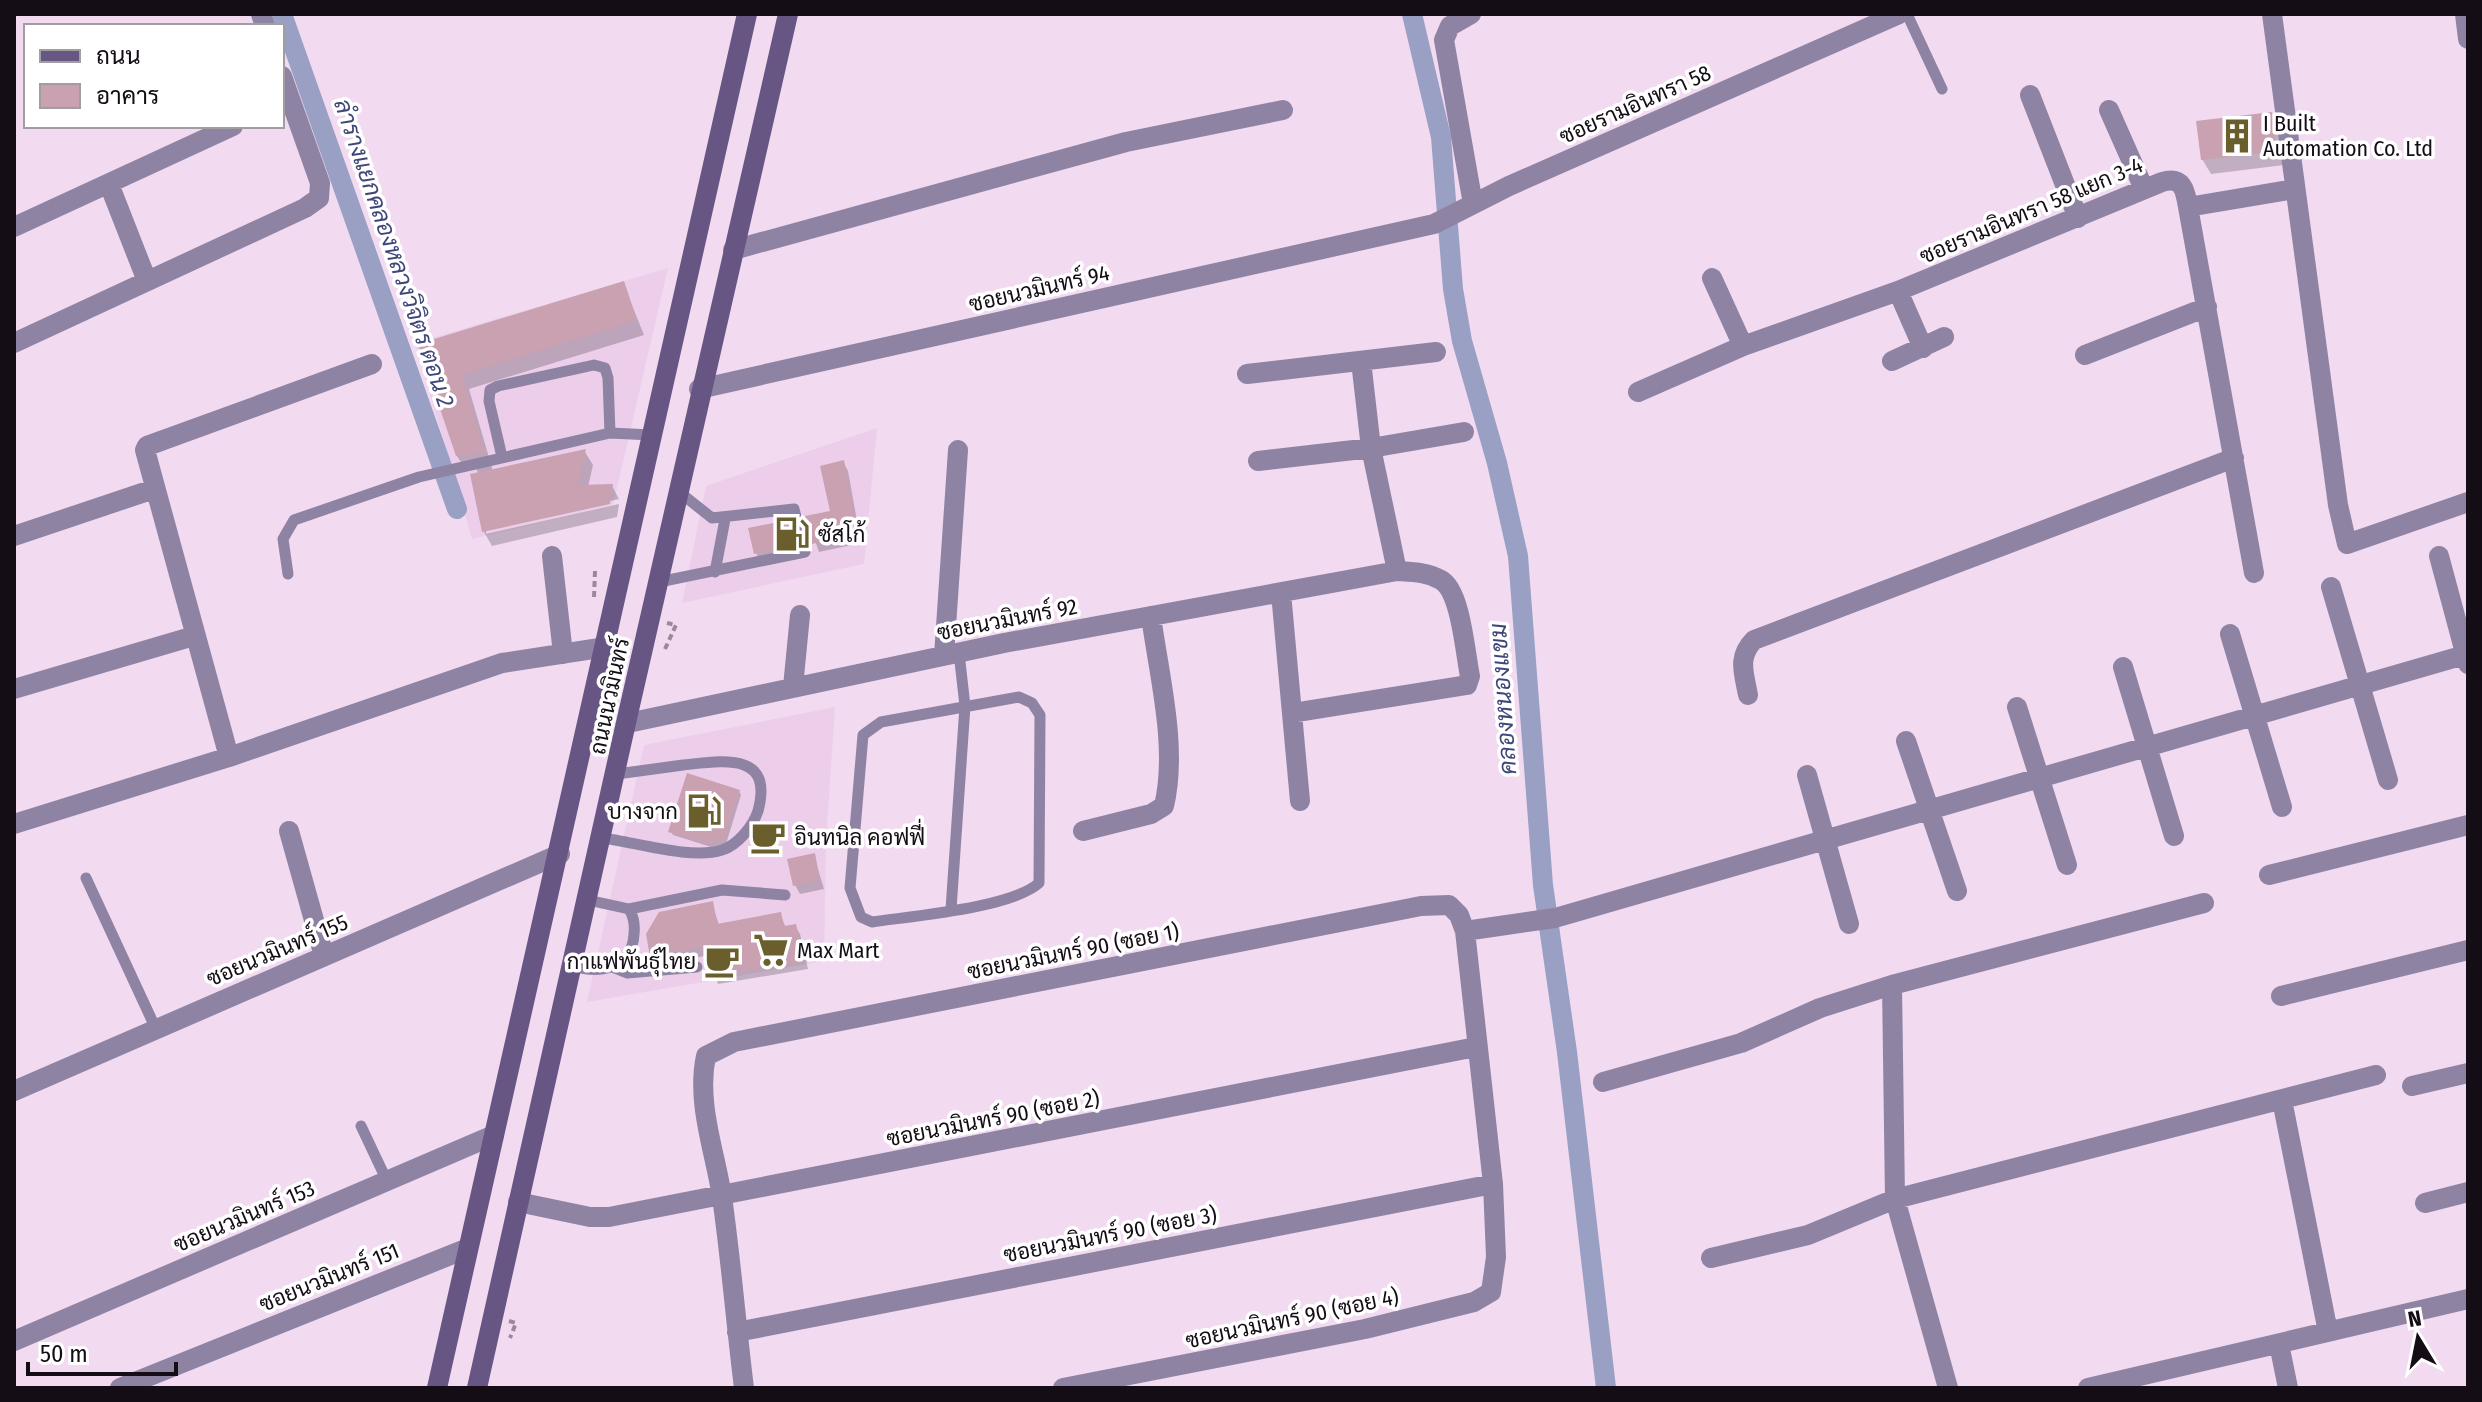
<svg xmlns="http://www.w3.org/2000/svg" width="2482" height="1402" font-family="'Fira Sans Condensed',Sarabun,sans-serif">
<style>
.built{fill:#ecceea}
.shadow{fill:#0003}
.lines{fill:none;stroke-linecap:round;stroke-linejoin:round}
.canal{stroke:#99a0c3;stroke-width:20}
.building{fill:#c9a1b0}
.path{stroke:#9b899a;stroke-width:4;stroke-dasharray:6 4;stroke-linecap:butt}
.service{stroke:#8f83a4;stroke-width:11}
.minor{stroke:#8f83a4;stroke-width:20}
.secondary{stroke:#675584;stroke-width:20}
.labels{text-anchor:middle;stroke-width:7;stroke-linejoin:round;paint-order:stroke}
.street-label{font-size:22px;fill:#150d15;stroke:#fff}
.poi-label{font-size:22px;fill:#150d15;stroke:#fff;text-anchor:start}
.water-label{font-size:24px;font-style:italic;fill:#3f4778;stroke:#fff}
</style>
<rect width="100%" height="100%" fill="#f2daf1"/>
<path class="built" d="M668,268L613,505L472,539L415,343Z
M877,428L864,564L682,603L706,486Z
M835,707L826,841L824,961L587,1002L644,745Z"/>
<path class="shadow" d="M2271,114L2279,129L2284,165L2211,174L2202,159Z
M623,283L644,335L469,389L493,471L585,452L593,465L588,487L612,486L619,499L486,530V534L619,504L617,517L492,546L484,532L473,475L479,474L475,467L466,470L457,456L421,345Z
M843,462L848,471L861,543L819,552L807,518L832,512Z
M789,526L795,549L758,557L756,553Z
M739,791L741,795L726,844L711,847L673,835L671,831Z
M814,856L824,889L800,894L795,885Z
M712,903L719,925L780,914L786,928L795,926L800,934L808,969L718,984L710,955L657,965L652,956Z"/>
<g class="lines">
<path class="canal" d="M282,14L457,509
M1412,14L1441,137L1453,289L1462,341L1497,463L1518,556L1543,885L1567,1052L1606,1388"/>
</g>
<path class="building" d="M2272,112L2277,151L2201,160L2196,121Z
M624,281L637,320L462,375L485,453L456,456L418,344Z
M586,449L578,485L613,484L610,504L482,532L470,474Z
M844,460L858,534L812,544L805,516L830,511L820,466Z
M788,520L795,545L754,554L748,528Z
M687,773L740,790L724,840L708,844L668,832Z
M815,853L820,880L793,886L787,859Z
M713,901L717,924L781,912L784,926L796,924L805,961L711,976L706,946L650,957L646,934L659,912Z"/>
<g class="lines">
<path class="path" d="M594,597L595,571
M665,649L676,625L667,623
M509,1321L516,1323L510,1338"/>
<path class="service" d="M1907,14L1942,89
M502,457L489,401L490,390L498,386L594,365L605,368L608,378L610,433
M715,572L725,519
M288,574L283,539L294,520L419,477L610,433L652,435
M659,582L805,552L794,509L712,518L678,491
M1019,697L1032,703L1040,715L1039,883C1011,908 912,916 872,922L861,917L850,888L863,735L881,722Z
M602,838C635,842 691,860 722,850C738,845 753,826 758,811C774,751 722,761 683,765C661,768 639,771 617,774
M86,878L156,1029
M629,909L722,890L785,895
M951,909L965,706L959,653
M572,966C601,974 632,969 634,934C635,925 634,917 629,909L588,900
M612,967L627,973L697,967
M361,1126L387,1181"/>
<path class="minor" d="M261,14L265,26
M1471,14L1450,26L1444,40L1473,204
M2272,14L2338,505L2347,544L2468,502
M2465,14L2468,39
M2030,95L2078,218
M2109,110L2144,189
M109,184L147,281
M2188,207L2295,189
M14,227L233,126
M733,250L1126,142L1283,110
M1712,278L1743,346
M1898,291L1923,348
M14,343L305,208L319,198L320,183L282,76
M2085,355L2207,307
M1361,361L1371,448L1397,571
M1892,361L1944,337
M1247,374L1436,352
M699,389L1434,224L1509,186L1899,14
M1638,392L1743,346L1898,291L2162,182C2183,176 2185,190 2188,207L2254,573
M1258,461L1371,448L1464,432
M14,536L154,489
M552,556L563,654
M2439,556L2468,664
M2331,587L2388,780
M1281,593L1300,801
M2230,634L2282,807
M944,656L958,450
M2123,667L2174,836
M793,687L800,615
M14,689L194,636
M1748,695C1744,673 1737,657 1754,640L2234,458
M2017,707L2067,865
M628,723L1004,643L1397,571C1412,572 1427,572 1441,580C1461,591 1465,653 1470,676L1467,685L1292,713
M1906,741L1957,891
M229,757L145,450L147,446L372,364
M1807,775L1849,924
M14,824L229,757L502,663L606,647
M289,831L324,956
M1083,831L1151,814L1164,806C1178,747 1159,676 1151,616
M2269,875L2468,825
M1465,931L1555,918L2468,654
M1892,985L1895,1199L1948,1388
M2281,996L2468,950
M1603,1082L1741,1043L1820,1008L1892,985L2204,903
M2412,1086L2468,1073
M14,1091L560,854
M2282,1100L2328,1332
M518,1202L590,1217H609L1476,1047
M2425,1203L2468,1192
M1711,1258L1808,1235L1895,1199L2376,1075
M737,1332L1493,1184
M14,1341L494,1135
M2279,1344L2288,1388
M120,1388L468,1248
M744,1388C736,1324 731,1260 722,1197C715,1151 696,1103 706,1056L734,1042L1421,906L1449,905L1459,915L1465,931L1493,1184L1496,1257L1491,1292L1474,1302L1365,1329L1063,1388
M2088,1388L2468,1299"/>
<path class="secondary" d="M437,1388L747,14
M477,1388C579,930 682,471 788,14"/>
</g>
<defs>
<g id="building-bare" transform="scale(2.76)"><path d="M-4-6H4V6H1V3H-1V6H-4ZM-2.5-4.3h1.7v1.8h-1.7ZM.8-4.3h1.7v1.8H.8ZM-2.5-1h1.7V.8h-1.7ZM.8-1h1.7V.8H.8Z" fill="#6a5f2c" stroke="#fff" stroke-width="2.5" paint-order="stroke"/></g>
<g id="fuel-bare" transform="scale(2.76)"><path d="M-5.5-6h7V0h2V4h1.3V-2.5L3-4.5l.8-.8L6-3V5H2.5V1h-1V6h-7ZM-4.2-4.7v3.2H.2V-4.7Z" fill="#6a5f2c" stroke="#fff" stroke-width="2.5" paint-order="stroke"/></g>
<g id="cafe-bare" transform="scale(2.76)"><path d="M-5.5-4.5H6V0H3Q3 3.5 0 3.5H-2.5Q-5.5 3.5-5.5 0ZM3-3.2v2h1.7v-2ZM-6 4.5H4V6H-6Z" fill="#6a5f2c" stroke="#fff" stroke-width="2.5" paint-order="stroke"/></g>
<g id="supermarket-bare" transform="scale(2.76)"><path d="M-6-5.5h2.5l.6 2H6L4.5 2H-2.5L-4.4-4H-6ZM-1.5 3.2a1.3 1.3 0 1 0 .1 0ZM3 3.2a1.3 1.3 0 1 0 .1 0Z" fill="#6a5f2c" stroke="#fff" stroke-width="2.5" paint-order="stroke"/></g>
</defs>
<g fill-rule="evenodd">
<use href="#building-bare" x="2237" y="136"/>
<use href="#fuel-bare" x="792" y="534"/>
<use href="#fuel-bare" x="704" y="811"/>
<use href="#cafe-bare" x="768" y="837"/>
<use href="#supermarket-bare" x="771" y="950"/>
<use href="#cafe-bare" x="722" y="961"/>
</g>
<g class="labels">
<g class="street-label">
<text transform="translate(1635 104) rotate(-24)" y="8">ซอยรามอินทรา 58</text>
<text transform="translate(2031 210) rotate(-23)" y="8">ซอยรามอินทรา 58 แยก 3-4</text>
<text transform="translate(1039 288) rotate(-13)" y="8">ซอยนวมินทร์ 94</text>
<text transform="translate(1007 619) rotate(-11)" y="8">ซอยนวมินทร์ 92</text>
<text transform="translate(609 696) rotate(-78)" y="8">ถนนนวมินทร์</text>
<text transform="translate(277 950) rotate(-23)" y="8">ซอยนวมินทร์ 155</text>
<text transform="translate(1073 951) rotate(-11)" y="8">ซอยนวมินทร์ 90 (ซอย 1)</text>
<text transform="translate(993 1118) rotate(-11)" y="8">ซอยนวมินทร์ 90 (ซอย 2)</text>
<text transform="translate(244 1216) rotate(-23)" y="8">ซอยนวมินทร์ 153</text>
<text transform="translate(1110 1234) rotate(-11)" y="8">ซอยนวมินทร์ 90 (ซอย 3)</text>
<text transform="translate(329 1277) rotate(-22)" y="8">ซอยนวมินทร์ 151</text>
<text transform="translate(1292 1318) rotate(-12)" y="8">ซอยนวมินทร์ 90 (ซอย 4)</text>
</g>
<g class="poi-label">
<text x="2263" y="131">I Built<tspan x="2263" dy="25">Automation Co. Ltd</tspan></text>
<text x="818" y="542">ซัสโก้</text>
<text x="678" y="819" text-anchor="end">บางจาก</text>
<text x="794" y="845">อินทนิล คอฟฟี่</text>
<text x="797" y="958">Max Mart</text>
<text x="696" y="969" text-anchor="end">กาแฟพันธุ์ไทย</text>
</g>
<g class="water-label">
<text transform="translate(394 253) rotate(71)" y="8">ลำรางแยกคลองหลวงวิจิตร ตอน 2</text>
<text transform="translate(1503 699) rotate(-94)" y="8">คลองหนองแขม</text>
</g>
</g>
<rect width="2482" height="1402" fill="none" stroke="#150d15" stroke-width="32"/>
<rect x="24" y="24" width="260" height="104" fill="#ffffff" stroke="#a19ea1" stroke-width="2"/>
<rect x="40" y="50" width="40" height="12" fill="#675584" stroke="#a19ea1" stroke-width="2"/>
<text x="96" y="64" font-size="24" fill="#150d15">ถนน</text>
<rect x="40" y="84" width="40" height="24" fill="#c9a1b0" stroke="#a19ea1" stroke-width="2"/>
<text x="96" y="104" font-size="24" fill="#150d15">อาคาร</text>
<g transform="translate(2418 1338) rotate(350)" stroke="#ffffff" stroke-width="6" paint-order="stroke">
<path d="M0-6L14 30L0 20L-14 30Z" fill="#150d15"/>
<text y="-12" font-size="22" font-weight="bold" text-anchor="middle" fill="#150d15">N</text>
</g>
<path d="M28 1362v12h148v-12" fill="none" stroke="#150d15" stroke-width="4"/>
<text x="40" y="1362" font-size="24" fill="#150d15" stroke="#ffffff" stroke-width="6" paint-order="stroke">50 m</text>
</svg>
